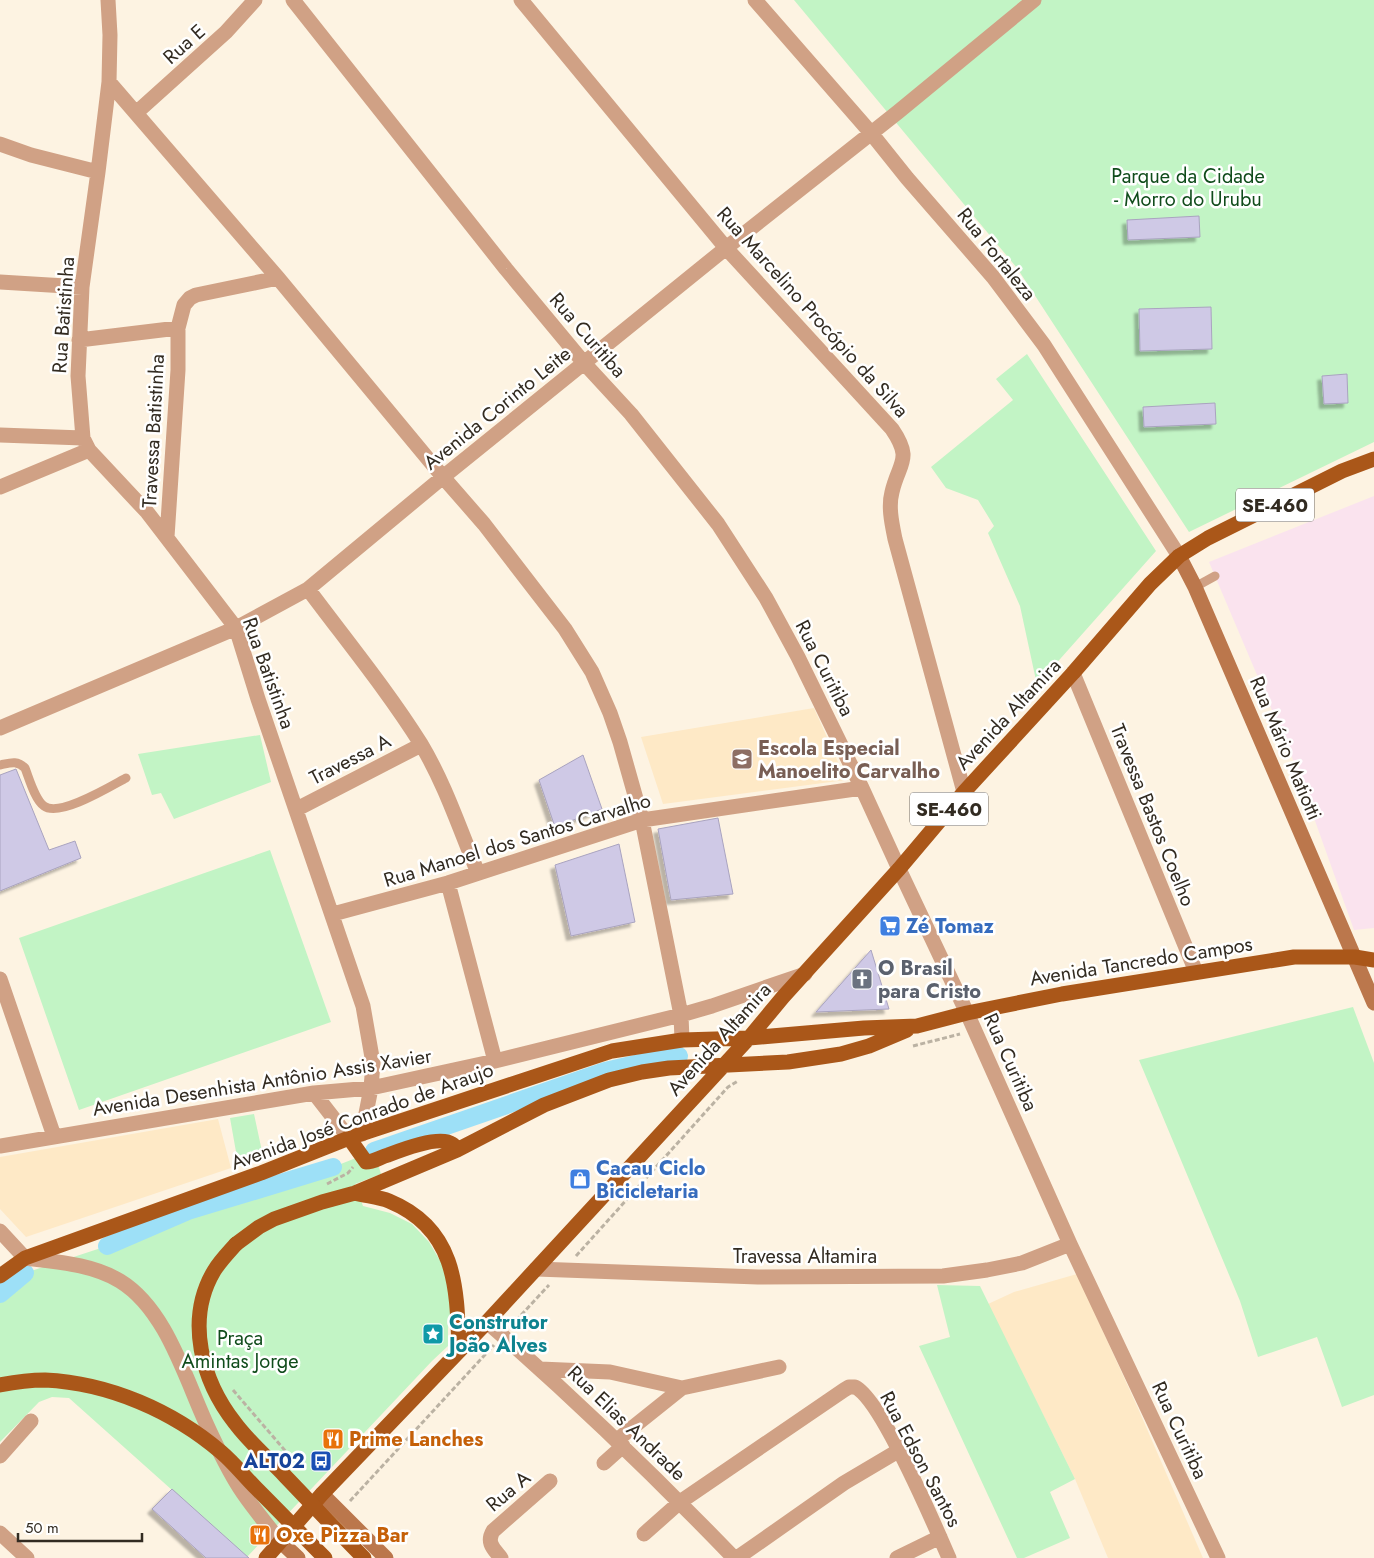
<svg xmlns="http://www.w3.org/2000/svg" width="1374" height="1558" font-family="Jost,sans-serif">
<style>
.built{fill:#fee9c6}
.industrial{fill:#fae3ee}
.green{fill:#c2f4c5}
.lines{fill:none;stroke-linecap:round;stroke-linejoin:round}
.canal{stroke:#9de0f7;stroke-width:18}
.building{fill:#cfc9e6;stroke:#a9a3bf;filter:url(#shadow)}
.path{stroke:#bbb2a3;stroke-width:3;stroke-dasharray:5 2.5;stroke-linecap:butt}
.lane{stroke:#d0a185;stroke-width:9}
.street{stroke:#d0a185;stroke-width:15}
.secondary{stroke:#bb774c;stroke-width:15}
.primary{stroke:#aa5719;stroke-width:15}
.primary-bridge{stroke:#aa5719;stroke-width:15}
.labels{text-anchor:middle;stroke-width:5;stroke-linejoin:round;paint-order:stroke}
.shield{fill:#fff;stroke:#706b64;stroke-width:1}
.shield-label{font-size:19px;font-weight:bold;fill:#322b21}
.street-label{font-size:20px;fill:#322b21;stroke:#fff}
.park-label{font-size:20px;fill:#104c1b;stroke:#fff}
.education-label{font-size:20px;font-weight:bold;fill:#785e54;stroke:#fff;text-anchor:start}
.shop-label{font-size:20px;font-weight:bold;fill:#366cbe;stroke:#fff;text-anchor:start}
.worship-label{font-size:20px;font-weight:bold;fill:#5b616d;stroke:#fff;text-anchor:start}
.culture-label{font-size:20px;font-weight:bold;fill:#0d838f;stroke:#fff;text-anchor:start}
.food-label{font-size:20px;font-weight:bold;fill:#c56008;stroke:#fff;text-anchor:start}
.transit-label{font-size:20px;font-weight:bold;fill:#164399;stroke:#fff;text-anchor:end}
</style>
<defs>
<filter id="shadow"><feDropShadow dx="-4.5" dy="4.5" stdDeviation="1" flood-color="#0004"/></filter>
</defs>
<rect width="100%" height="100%" fill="#fdf3e2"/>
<path class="built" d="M814,708L846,780L663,804L641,737Z
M218,1119L231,1168L26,1237L0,1209V1157Z
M1077,1274L1137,1406L1203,1558H1108L1075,1479L988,1304L1014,1292Z"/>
<path class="industrial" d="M1374,496V928L1354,930L1294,762L1209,562Z"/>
<path class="green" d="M794,0H1374V442L1189,532L1017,268Z
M1027,354L1156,551L1037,685L1020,606L988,533L994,526L978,500L946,488L931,467L1013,400L996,379Z
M260,735L271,782L174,819L161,793L152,795L138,754Z
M270,850L331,1022L79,1110L19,938Z
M1353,1007L1374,1063V1395L1342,1407L1317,1337L1258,1357L1240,1301L1139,1060Z
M254,1114L263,1156L238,1163L230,1118Z
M374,1151L381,1174L355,1184L363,1206L390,1213L412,1224L429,1242L445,1269L451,1313L448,1328V1346L432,1361L247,1557L69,1398L52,1397L39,1402L0,1442V1295L25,1273L107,1246L188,1211L333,1167Z
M937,1285L980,1286L1075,1479L1050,1492L1070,1538L1024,1558H1017L919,1346L950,1337Z"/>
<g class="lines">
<path class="canal" d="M374,1151L605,1071L657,1059L679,1056
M107,1246L188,1211L333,1167
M0,1294L25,1273"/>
</g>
<path class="building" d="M1199,216L1200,237L1128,240L1127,220Z
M1211,307L1212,349L1140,351L1139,309Z
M1347,374L1348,403L1324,404L1322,376Z
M1215,403L1216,424L1144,427L1143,407Z
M583,755L602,809L555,827L539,780Z
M16,769L49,850L75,841L81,858L0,891V775Z
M718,818L733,894L671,900L658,829Z
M619,844L635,922L571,936L555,865Z
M871,950L889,1009L816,1012Z
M172,1489L249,1558H206L152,1509Z"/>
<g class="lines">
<path class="path" d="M913,1046L960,1034
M327,1184L348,1173L353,1167
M576,1256L728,1087L738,1081
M511,1326L549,1285
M233,1390L288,1454
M350,1501L494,1345"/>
<path class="lane" d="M1195,587L1215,576
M0,765C10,763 17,760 25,768C29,778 35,800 44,806C59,818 111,786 126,778"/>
<path class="street" d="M108,0L110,35L109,82L98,172L82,287L78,376L83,438L89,450L147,512L236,628L258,699L363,1006L373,1063L371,1088L362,1134
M293,0L506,269L584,363L631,414L718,524L766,598L798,657L862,788L899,869L967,1013L1070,1244L1218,1558
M521,0L726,248L892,429C913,460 899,462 892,492C888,507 892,524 895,539L964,792
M755,0L871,133L907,178L993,277L1044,345L1179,556
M109,82L278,278L443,477L484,524L565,629L592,672L610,713L620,742L642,820L681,1015L682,1040
M136,113L226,32L255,0
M0,144L31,155L98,172
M0,282L82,287
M79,340L178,328
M0,435L83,438
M0,487L89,450
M167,537L178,370V328L184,305L190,298L196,295L278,278
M308,589C346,640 387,690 421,744C445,784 460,830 478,873
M1073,673L1196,972
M0,728L236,628L308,589L443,477L726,248L898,112L1034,0
M297,809L421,745
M448,883L495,1061
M333,914L448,883L642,820L862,788
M0,979L54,1136
M314,1093L349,1138
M0,1146L314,1093L371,1088L495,1061L681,1015L712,1006L805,974
M0,1231L25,1258C57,1262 92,1264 120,1281C169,1311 187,1386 212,1436C221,1455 231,1476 243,1493C254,1509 267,1525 280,1541
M536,1269L758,1277L943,1276L987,1270L1022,1263L1070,1244
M487,1322C573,1397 655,1476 734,1558
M540,1369L610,1372L682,1388L779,1367
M617,1440L682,1388
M0,1456L31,1421
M604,1463L623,1446
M0,1533L27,1558
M644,1534L680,1502L844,1390L849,1387H855C881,1399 935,1526 949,1558
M501,1558C494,1549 486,1543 493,1531L550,1481
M737,1558L844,1483L898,1451
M897,1558L940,1537"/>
<path class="secondary" d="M1179,556L1195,587L1374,1003
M322,1494L386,1558
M280,1541L298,1558"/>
<path class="primary" d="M349,1138L366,1162C374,1162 380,1157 388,1155C401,1150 440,1135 452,1144C454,1145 456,1148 457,1150
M355,1193C366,1196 379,1197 389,1201C457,1229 457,1288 459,1351
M236,1244L259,1227L274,1219L322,1202L355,1193L457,1150L544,1105L609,1080L642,1072L669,1068L788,1062L841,1054L869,1046L907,1030
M0,1276L25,1258L261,1173L349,1138L612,1051L682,1040L749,1038L864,1028L917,1026L967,1013L1062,994L1294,957H1355L1374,960
M266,1558L322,1494L487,1322L749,1038L783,997L899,869L964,792L1073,673L1150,584L1179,556L1208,538L1342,471L1374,459"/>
<path class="primary-bridge" d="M236,1244C228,1253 220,1261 214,1271C185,1320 202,1381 235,1423C249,1442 268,1458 285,1476C311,1503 337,1531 364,1558
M0,1385C15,1382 30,1380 45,1380C109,1383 173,1411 221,1452C234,1463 244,1476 256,1488C279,1511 302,1535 325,1558"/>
</g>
<defs>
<g id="school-square" transform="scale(1.125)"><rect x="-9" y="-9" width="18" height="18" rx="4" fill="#8d6e63" stroke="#fff"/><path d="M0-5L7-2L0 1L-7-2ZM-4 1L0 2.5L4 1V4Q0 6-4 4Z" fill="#fff"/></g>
<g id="supermarket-square" transform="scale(1.125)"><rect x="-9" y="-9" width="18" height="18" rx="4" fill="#3f7fe0" stroke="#fff"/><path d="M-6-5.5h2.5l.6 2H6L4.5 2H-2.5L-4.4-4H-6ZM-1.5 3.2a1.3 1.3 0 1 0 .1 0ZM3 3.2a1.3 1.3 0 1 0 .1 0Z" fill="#fff"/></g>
<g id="church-square" transform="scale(1.125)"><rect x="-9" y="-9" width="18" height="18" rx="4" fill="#6b7280" stroke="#fff"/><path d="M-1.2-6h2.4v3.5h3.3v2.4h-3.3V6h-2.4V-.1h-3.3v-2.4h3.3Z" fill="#fff"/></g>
<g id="shop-square" transform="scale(1.125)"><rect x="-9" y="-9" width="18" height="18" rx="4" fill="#3f7fe0" stroke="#fff"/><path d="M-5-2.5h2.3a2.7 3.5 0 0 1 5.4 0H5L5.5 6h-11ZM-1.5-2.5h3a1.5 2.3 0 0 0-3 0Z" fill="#fff"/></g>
<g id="sight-square" transform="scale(1.125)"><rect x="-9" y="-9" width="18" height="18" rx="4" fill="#0f9aa8" stroke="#fff"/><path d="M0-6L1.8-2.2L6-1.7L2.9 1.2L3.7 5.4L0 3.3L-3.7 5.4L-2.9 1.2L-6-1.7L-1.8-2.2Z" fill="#fff"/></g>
<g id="restaurant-square" transform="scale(1.125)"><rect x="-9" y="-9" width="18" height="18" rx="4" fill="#e8710a" stroke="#fff"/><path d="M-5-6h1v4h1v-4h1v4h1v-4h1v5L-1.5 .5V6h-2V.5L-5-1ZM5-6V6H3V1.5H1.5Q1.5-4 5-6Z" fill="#fff"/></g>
<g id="bus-square" transform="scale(1.125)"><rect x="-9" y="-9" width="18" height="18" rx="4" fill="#1a4fb4" stroke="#fff"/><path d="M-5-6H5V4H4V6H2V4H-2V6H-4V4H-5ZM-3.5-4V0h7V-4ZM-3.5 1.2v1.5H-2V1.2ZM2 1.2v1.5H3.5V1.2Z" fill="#fff"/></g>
</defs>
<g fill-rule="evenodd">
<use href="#school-square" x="742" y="759"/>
<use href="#supermarket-square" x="890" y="926"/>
<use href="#church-square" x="862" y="979"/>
<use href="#shop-square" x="580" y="1179"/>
<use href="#sight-square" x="433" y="1334"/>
<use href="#restaurant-square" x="333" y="1439"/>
<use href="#bus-square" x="321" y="1461"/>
<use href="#restaurant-square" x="260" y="1535"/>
</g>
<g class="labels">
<g class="shield">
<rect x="1236" y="488.5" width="78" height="33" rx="4"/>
<rect x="910" y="792.5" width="78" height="33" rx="4"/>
</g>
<g class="shield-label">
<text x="1275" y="512">SE-460</text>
<text x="949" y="816">SE-460</text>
</g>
<g class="street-label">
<text transform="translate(184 44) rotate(-42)" y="7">Rua E</text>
<text transform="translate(997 254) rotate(51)" y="7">Rua Fortaleza</text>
<text transform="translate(813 312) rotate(48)" y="7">Rua Marcelino Procópio da Silva</text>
<text transform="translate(63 315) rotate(-86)" y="7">Rua Batistinha</text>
<text transform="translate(588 335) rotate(49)" y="7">Rua Curitiba</text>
<text transform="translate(497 408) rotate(-39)" y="7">Avenida Corinto Leite</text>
<text transform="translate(153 431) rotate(-87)" y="7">Travessa Batistinha</text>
<text transform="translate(825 668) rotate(63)" y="7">Rua Curitiba</text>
<text transform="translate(269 673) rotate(70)" y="7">Rua Batistinha</text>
<text transform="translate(1008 714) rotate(-47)" y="7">Avenida Altamira</text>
<text transform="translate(1286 748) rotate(67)" y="7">Rua Mário Matiotti</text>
<text transform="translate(350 759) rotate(-27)" y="7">Travessa A</text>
<text transform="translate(1153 815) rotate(68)" y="7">Travessa Bastos Coelho</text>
<text transform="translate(517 840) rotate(-17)" y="7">Rua Manoel dos Santos Carvalho</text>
<text transform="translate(1141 961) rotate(-9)" y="7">Avenida Tancredo Campos</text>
<text transform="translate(719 1039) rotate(-48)" y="7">Avenida Altamira</text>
<text transform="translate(1011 1062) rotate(66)" y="7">Rua Curitiba</text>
<text transform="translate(262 1082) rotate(-9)" y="7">Avenida Desenhista Antônio Assis Xavier</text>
<text transform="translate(362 1116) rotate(-20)" y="7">Avenida José Conrado de Araujo</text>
<text x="805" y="1263">Travessa Altamira</text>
<text transform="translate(627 1423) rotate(44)" y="7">Rua Elias Andrade</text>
<text transform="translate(1180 1430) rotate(65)" y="7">Rua Curitiba</text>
<text transform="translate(921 1459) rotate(62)" y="7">Rua Edson Santos</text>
<text transform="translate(508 1491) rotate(-40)" y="7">Rua A</text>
</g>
<g class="park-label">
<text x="1188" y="183">Parque da Cidade<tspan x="1188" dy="23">- Morro do Urubu</tspan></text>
<text x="240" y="1345">Praça<tspan x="240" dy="23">Amintas Jorge</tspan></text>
</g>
<g class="education-label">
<text x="758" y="755">Escola Especial<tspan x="758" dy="23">Manoelito Carvalho</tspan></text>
</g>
<g class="shop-label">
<text x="906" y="933">Zé Tomaz</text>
<text x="596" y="1175">Cacau Ciclo<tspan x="596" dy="23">Bicicletaria</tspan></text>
</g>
<g class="worship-label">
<text x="878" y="975">O Brasil<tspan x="878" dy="23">para Cristo</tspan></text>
</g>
<g class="culture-label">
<text x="449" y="1329">Construtor<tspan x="449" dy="23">João Alves</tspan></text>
</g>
<g class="food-label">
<text x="349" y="1446">Prime Lanches</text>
<text x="276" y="1542">Oxe Pizza Bar</text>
</g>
<g class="transit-label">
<text x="305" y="1468">ALT02</text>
</g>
</g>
<path d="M18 1533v8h124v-8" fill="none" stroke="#322b21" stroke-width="2.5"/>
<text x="25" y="1533" font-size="15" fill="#322b21" stroke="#ffffff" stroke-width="4" paint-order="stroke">50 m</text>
</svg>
